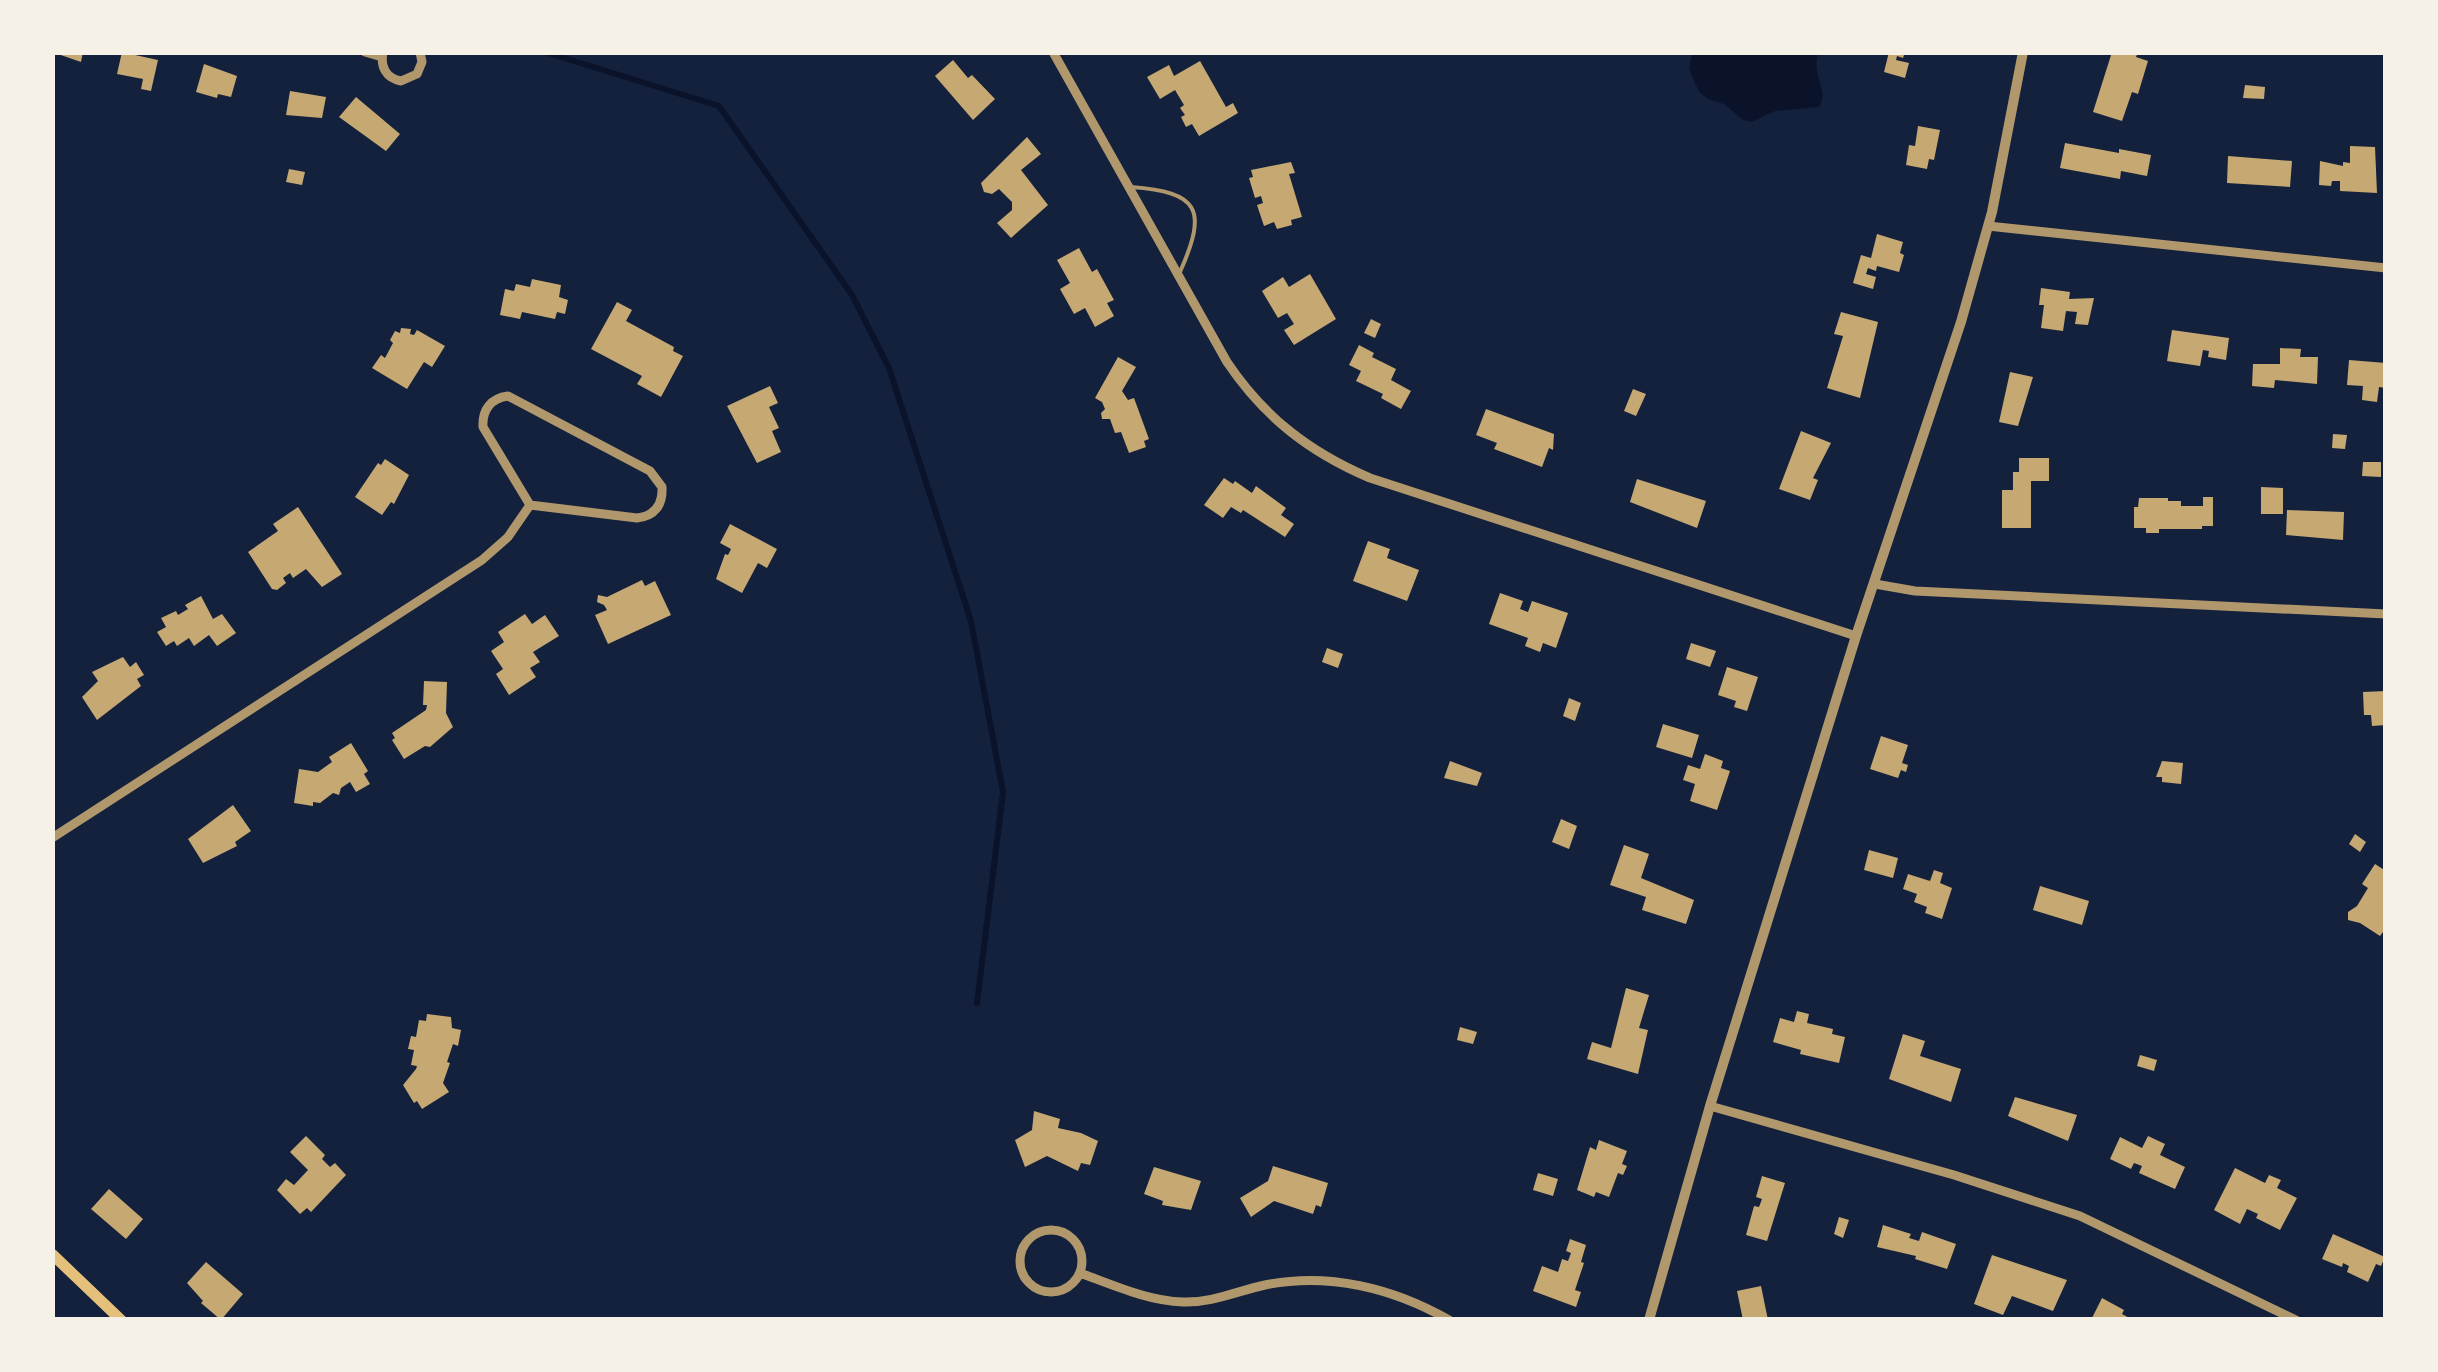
<svg xmlns="http://www.w3.org/2000/svg" width="2438" height="1372" font-family="'Asap Condensed',sans-serif">
<style>
.water{fill:#0b132b}
.lines{fill:none;stroke-linecap:round;stroke-linejoin:round}
.stream{stroke:#0b132b;stroke-width:6}
.building{fill:#c6a872}
.service{stroke:#b1986c;stroke-width:4}
.minor{stroke:#b1986c;stroke-width:9}
.tertiary{stroke:#b1986c;stroke-width:10}
.secondary{stroke:#e5c07b;stroke-width:11}
</style>
<rect width="100%" height="100%" fill="#14213d"/>
<path class="water" d="M1692,53H1818C1811,78 1830,88 1819,107L1775,111L1752,122L1743,120L1724,104L1708,99L1699,92L1689,69Z"/>
<g class="lines">
<path class="stream" d="M545,52L719,106L852,295L889,368L971,621L1003,792L977,1003"/>
</g>
<path class="building" d="M52,52H83L81,62Z
M122,52H135V55L158,60L151,91L141,89L143,79L117,74Z
M1889,52H1905L1903,58L1897,56L1896,60L1909,63L1905,78L1884,72Z
M2112,52H2138L2136,57L2148,61L2138,94L2132,92L2122,121L2093,112Z
M953,60L968,78L972,75L995,99L973,120L935,76Z
M1200,61L1226,107L1233,103L1238,113L1199,136L1192,124L1186,127L1181,117L1185,115L1180,108L1184,105L1175,90L1160,99L1147,77L1169,65L1174,76Z
M204,64L237,76L231,97L218,94L217,98L196,92Z
M2245,85L2265,87L2264,99L2243,98Z
M290,91L326,97L322,118L286,115Z
M356,97L400,134L386,151L339,117Z
M1918,126L1940,130L1934,160L1929,159L1927,169L1906,165L1909,145L1915,146Z
M1027,137L1041,154L1021,170L1048,205L1011,238L997,223L1012,210V202L999,189L992,194L984,192L981,183Z
M2065,143L2119,153V149L2151,155L2147,176L2121,171L2120,179L2060,168Z
M2350,146L2375,147L2377,193L2340,191V181H2332L2331,186L2319,185L2320,161L2343,166V162L2350,163Z
M2228,156L2292,161L2290,187L2227,183Z
M1291,162L1295,173L1289,174L1302,217L1291,220L1292,225L1277,229L1274,222L1264,226L1257,205L1263,203L1261,196L1255,198L1249,178L1253,177L1251,170Z
M289,169L305,172L302,185L286,182Z
M1877,234L1903,242L1900,253L1904,255L1899,272L1877,266L1876,271L1868,268L1866,274L1876,277L1873,289L1853,283L1861,255L1871,258Z
M1079,248L1092,272L1097,269L1114,300L1107,303L1114,316L1095,327L1085,308L1074,314L1060,289L1070,283L1057,260Z
M1310,274L1336,319L1294,345L1284,330L1294,324L1287,313L1278,318L1262,291L1283,277L1289,287Z
M532,279L561,285L559,297L568,300L565,314L557,312L555,319L522,312L520,319L500,315L505,289L514,291L516,284L530,287Z
M2041,288L2070,292L2069,299L2094,298L2088,325L2075,324L2077,312L2066,311L2063,331L2041,328L2044,305H2039Z
M617,302L632,310L626,321L674,347L673,351L683,356L661,397L637,384L642,376L591,349Z
M1841,312L1878,322L1860,398L1827,388L1843,336L1834,334Z
M1371,319L1381,324L1375,338L1364,333Z
M401,328L411,329L410,334L414,335L417,330L445,346L432,367L424,362L407,389L372,368L381,355L385,358L393,343L390,340L395,331L400,333Z
M2172,330L2229,338L2226,360L2208,357L2209,351L2203,350L2200,366L2167,361Z
M1359,345L1374,353L1372,357L1396,369L1391,380L1411,391L1401,409L1381,398L1383,394L1356,381L1361,371L1349,365Z
M2280,348L2301,349L2300,357H2318L2317,384L2275,380L2274,388L2252,386L2253,364H2280Z
M1118,357L1136,367L1122,391L1128,400L1134,398L1149,439L1144,441L1146,447L1129,453L1121,432L1115,433L1110,419H1102L1101,413L1105,409L1102,402L1095,398Z
M2349,360L2386,363V388L2379,387L2377,402L2362,400L2363,386L2347,385Z
M2010,372L2033,377L2018,426L1999,422Z
M770,386L778,403L769,407L779,428L772,431L781,452L757,463L727,406Z
M1633,389L1646,394L1636,416L1624,411Z
M1486,409L1554,434L1553,450L1549,448L1542,467L1494,449L1497,443L1476,435Z
M1801,431L1831,443L1813,478L1818,480L1810,500L1779,489Z
M2333,434L2347,435L2345,449L2332,448Z
M2019,458H2049V481H2031V528H2002V490H2013V472H2019Z
M385,459L409,475L394,504L391,502L382,515L355,497L378,463L381,465Z
M2363,462H2381V477L2362,476Z
M1224,478L1233,484L1235,481L1252,493L1256,486L1286,508L1281,515L1294,524L1285,537L1243,510L1241,513L1231,507L1223,518L1204,505Z
M1637,479L1706,501L1697,528L1630,502Z
M2261,487L2283,488V514H2261Z
M2203,497H2213V526H2202V529H2159V533H2146V528H2134V507H2138L2139,498H2168V501H2181V506H2203Z
M298,507L342,574L322,587L306,569L293,578L290,573L283,578L286,583L277,590L272,589L248,552L278,531L273,524Z
M2287,510L2344,512L2343,540L2286,535Z
M730,524L777,549L767,568L758,563L742,593L716,579L725,554L728,555L731,549L720,543Z
M1368,541L1390,549L1387,558L1419,570L1407,601L1353,581Z
M642,580L645,586L655,581L671,615L608,644L595,615L607,610L604,605L597,602L598,595L607,597Z
M1500,593L1523,601L1520,609L1528,612L1532,601L1568,613L1556,648L1543,643L1540,652L1525,646L1528,638L1489,624Z
M201,596L213,619L222,614L236,633L217,646L209,635L194,646L189,638L177,646L174,641L166,646L157,632L166,627L161,618L176,611L178,615L188,609L185,605Z
M525,614L532,624L545,615L559,636L533,652L540,662L530,668L536,677L509,695L496,674L503,669L491,651L504,642L498,632Z
M1691,643L1716,651L1710,667L1686,659Z
M1327,648L1343,654L1338,668L1322,662Z
M123,657L130,667L136,662L144,675L137,679L141,686L97,720L82,697L98,681L92,672Z
M1727,667L1758,677L1747,711L1734,707L1736,701L1718,695Z
M424,681L447,682L446,713L453,727L430,747L425,746L404,759L392,740L395,738L392,733L426,710L427,705H423Z
M2386,691V725L2372,726L2371,715H2364L2363,692Z
M1569,698L1581,703L1575,721L1563,716Z
M1663,724L1699,735L1692,758L1656,747Z
M1881,736L1908,745L1902,763L1908,765L1906,772L1901,770L1898,778L1870,769Z
M351,743L368,771L364,774L370,784L356,792L350,782L341,788L339,795L333,793L320,803L313,802V806L294,803L299,769L318,772L332,762L329,757Z
M1705,754L1723,761L1721,768L1730,771L1717,810L1690,801L1695,784L1683,780L1688,765L1700,769Z
M1450,761L1482,773L1477,786L1444,778Z
M2162,761L2183,763L2181,784L2162,782V777H2156Z
M233,805L251,831L235,842L237,846L203,863L188,839Z
M1561,819L1577,826L1569,849L1552,842Z
M2355,834L2366,842L2360,852L2349,844Z
M1624,845L1649,854L1641,878L1694,900L1686,924L1642,910L1646,897L1610,885Z
M1869,850L1898,858L1893,878L1864,870Z
M2375,864L2386,871V928L2380,936L2360,923L2348,920V912L2357,906L2368,888L2362,884Z
M1934,870L1943,873L1940,883L1952,888L1942,919L1925,913L1927,907L1914,902L1917,894L1903,889L1908,874L1930,881Z
M2040,886L2089,901L2082,925L2033,910Z
M1626,988L1649,995L1639,1028L1648,1030L1638,1074L1587,1059L1592,1042L1611,1048Z
M1797,1011L1809,1014L1807,1023L1833,1029L1832,1034L1845,1037L1839,1063L1800,1054L1801,1050L1773,1042L1780,1018L1794,1022Z
M427,1014L451,1017L452,1028L461,1030L458,1046L453,1044L447,1062L450,1063L443,1083L449,1092L422,1109L417,1101L414,1103L403,1085L416,1069L417,1066L411,1065L414,1050L408,1049L411,1036L416,1037L419,1020L426,1021Z
M1460,1027L1477,1032L1473,1044L1457,1040Z
M1903,1034L1925,1041L1920,1056L1961,1069L1951,1102L1889,1079Z
M2140,1055L2157,1060L2154,1071L2137,1066Z
M2015,1097L2077,1115L2068,1141L2008,1116Z
M1034,1111L1060,1119L1058,1128L1081,1133L1098,1141L1090,1165L1081,1163L1078,1171L1047,1156L1025,1167L1015,1140L1032,1130Z
M306,1136L325,1155L322,1159L330,1167L335,1163L346,1175L311,1212L307,1208L300,1214L277,1190L286,1179L294,1185L308,1170L290,1152Z
M2148,1136L2165,1144L2160,1155L2185,1167L2175,1189L2139,1173L2142,1166L2134,1163L2131,1169L2110,1159L2120,1137L2142,1148Z
M1599,1140L1627,1151L1622,1164L1627,1166L1623,1175L1618,1173L1609,1197L1596,1192L1594,1197L1577,1190L1590,1147L1596,1150Z
M1273,1166L1328,1183L1321,1207L1316,1205L1313,1214L1274,1201L1251,1217L1240,1198L1268,1181Z
M1154,1167L1201,1181L1191,1210L1162,1205L1163,1201L1144,1194Z
M2235,1168L2265,1183L2269,1175L2281,1180L2277,1188L2297,1198L2280,1230L2256,1218L2258,1214L2247,1209L2240,1224L2214,1210Z
M1538,1173L1558,1179L1553,1196L1533,1190Z
M1762,1176L1785,1183L1767,1241L1746,1235L1754,1206L1759,1207L1762,1199L1756,1197Z
M109,1189L143,1219L126,1239L91,1209Z
M1839,1217L1849,1220L1843,1238L1834,1234Z
M1883,1225L1911,1234L1909,1238L1919,1241L1922,1232L1956,1244L1947,1269L1915,1259L1916,1256L1877,1247Z
M2333,1234L2385,1257L2381,1266L2376,1264L2368,1282L2347,1272L2349,1266L2343,1263L2342,1267L2322,1259Z
M1570,1239L1586,1245L1581,1262L1584,1263L1575,1290L1581,1292L1576,1307L1533,1291L1542,1266L1558,1272L1562,1259L1568,1261L1571,1253L1566,1251Z
M1992,1255L2067,1280L2053,1311L2012,1296L2003,1315L1974,1304Z
M206,1262L243,1294L221,1320L201,1303L203,1301L187,1283Z
M1761,1286L1768,1320H1743L1737,1291Z
M2102,1298L2124,1310L2122,1314L2133,1320L2092,1318Z"/>
<g class="lines">
<path class="service" d="M1131,187C1199,192 1208,209 1180,272"/>
<path class="minor" d="M365,52L382,57
M383,52C380,67 386,78 401,81L417,74L422,62L420,52
M1053,52L1227,362C1264,417 1309,452 1370,478L1856,636
M1988,226L2386,268
M508,396L650,471L662,487C663,505 655,516 637,518L530,505L483,427C482,410 491,398 508,396Z
M1875,584L1915,591L2386,614
M52,838L482,560L508,537L530,505
M1710,1106L1954,1175L2080,1216L2296,1320
M1020 1261a31 31 0 1 1 62 0a31 31 0 1 1-62 0Z
M1080,1273C1113,1285 1148,1301 1183,1302C1212,1303 1237,1291 1265,1285C1328,1272 1393,1288 1449,1320"/>
<path class="tertiary" d="M1649,1320L1710,1106L1856,636L1961,322L1992,212L2023,52"/>
<path class="secondary" d="M52,1254L121,1320"/>
</g>
<rect width="2438" height="1372" fill="none" stroke="#f6f1e7" stroke-width="110"/>
</svg>
